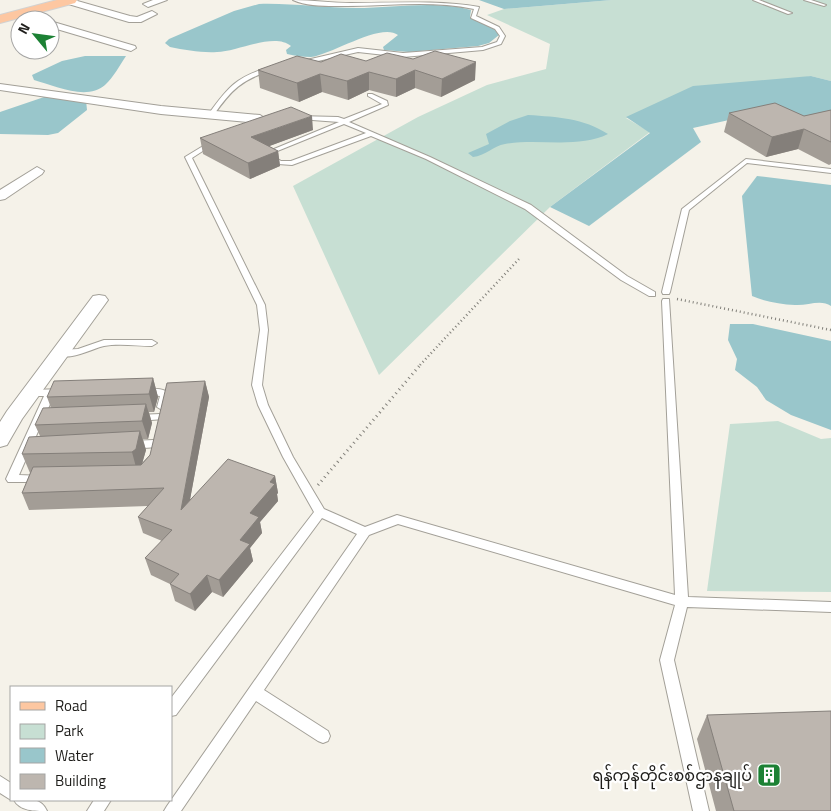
<svg xmlns="http://www.w3.org/2000/svg" width="831" height="811" font-family="'Titillium Web','Noto Sans Myanmar',sans-serif">
<style>
.green{fill:#c7dfd3}
.water{fill:#99c6cb}
.lines{fill:none;stroke-linecap:round;stroke-linejoin:round}
.service-casing{stroke:#a3a098;stroke-width:2}
.minor-casing{stroke:#a3a098;stroke-width:2}
.primary-casing{stroke:#d2d2d1;stroke-width:2}
.path-far1{stroke:#82807a;stroke-width:2.5;stroke-dasharray:1 3;stroke-linecap:butt}
.path{stroke:#82807a;stroke-width:3;stroke-dasharray:1 4;stroke-linecap:butt}
.service{fill:#fff;fill-rule:evenodd}
.minor{fill:#fff;fill-rule:evenodd}
.primary{fill:#fdc7a1;fill-rule:evenodd}
.wall{fill:#a39d96}
.shaded-wall{fill:#847f7a}
.building{fill:#bdb6af;stroke:#847f7a}
.labels{text-anchor:middle;stroke-width:4.5;stroke-linejoin:round;paint-order:stroke}
.near-poi-label{font-size:16px;fill:#1f1e1b;stroke:#fff;text-anchor:end}
</style>
<rect width="100%" height="100%" fill="#f5f2e9"/>
<path class="green" d="M612,0H831V81L811,76L626,118L650,132L550,207L379,375L293,186L418,117L487,85L546,69L550,44L487,15L504,9Z
M778,421L821,439L831,438V592L707,591L730,424Z"/>
<path class="water" d="M479,0H612L504,9Z
M259,4C291,3 324,8 356,8C393,8 435,0 471,10L470,17L495,29L499,35L489,43L478,46L409,52L384,50L383,47L398,35C381,22 333,54 311,57C303,57 295,56 287,54L286,50L291,46C274,32 237,52 217,52C202,53 185,50 170,47L165,43L169,39L234,11Z
M85,56H126C120,65 113,78 105,85C87,101 55,86 34,80L32,75L62,61Z
M811,76L831,81V122L756,114L693,128L701,142L589,226L550,207L650,133L626,117L693,86Z
M53,94L86,100L87,110L58,133L48,135L0,134V112Z
M528,115C558,117 583,118 608,134C578,149 538,138 505,144C493,146 485,156 473,157L468,153L489,144L486,134L510,121Z
M757,176L831,185V306C821,299 807,306 795,305C780,304 766,302 752,296L742,196Z
M730,324H753L831,341V430L791,415L766,400L757,387L735,370L737,359L728,340Z"/>
<g class="lines">
<g class="service-casing">
<path id="service" d="M293,0C312,0 331,3 351,3C394,3 437,0 479,7L476,16L499,27L505,36L501,44L483,50L403,57L358,52L300,65L297,63L298,62L358,48L403,53L482,47L497,42L500,36L495,29L471,18L474,9C432,0 389,6 346,6C330,6 308,7 293,0Z
M753,0H759L792,13L788,14Z
M804,0H811L826,5L824,6Z
M271,67L274,69L273,70C242,79 231,90 213,116H209L208,115C228,87 237,76 271,67Z
M368,94H372L387,101L388,105L349,122L430,157L531,205L627,276L655,292V296H649L621,280L525,209L426,159L371,136L292,165L278,164L262,154L339,122L299,119L296,117L297,116L338,117L344,119L382,104L368,96ZM344,124L366,133L291,161H281L270,154Z
M213,140L215,141V143L192,158L265,305L268,330L262,385L268,405L293,457L324,509L365,527L397,515L675,595L662,301L663,299H669L688,597L831,602V612L687,607L674,660L709,811H693L660,660L675,605L398,524L369,535L264,690L328,731L330,736L328,741L323,743L318,741L256,701L181,811H164L167,806L357,534L322,518L176,715L171,716V698L314,512L283,457L258,405L252,385L260,330L257,305L185,157Z
M746,159L831,169V173L747,163L689,210L670,292L669,294H663L662,292L682,209Z
M104,340H152L157,343L152,346C137,346 119,343 104,346C91,349 67,363 55,353L60,350L78,349Z
M63,389L68,392L63,395H54L19,475L43,476L45,479L43,482H8L6,479L44,396H31L26,393L31,390Z
M143,389C152,389 163,387 170,394L166,409L162,410L157,407L160,396L140,394L138,392Z
M160,414L164,415L165,417L164,419L138,421L133,418L138,415Z
M154,440L159,444L158,447L130,449L125,445L130,441Z
M0,776L11,783V800L0,793Z
M14,800C27,799 41,797 47,811C34,811 20,811 14,800Z
M94,800H111L104,811H87Z"/>
</g>
<g class="minor-casing">
<path id="minor" d="M64,0H74L130,16L137,17L152,11L157,14L141,22H129L65,3Z
M153,0H167L148,7L143,4Z
M17,11L40,18L42,20C31,20 21,20 12,14Z
M50,21L135,46L136,48L131,51L50,27Z
M0,84L161,106L260,115L266,119L260,123L161,114L0,90Z
M37,167L44,171L42,174L5,199L0,200V190Z
M99,295L105,296L108,300L22,419L7,445L0,447V422L7,411L93,296Z"/>
</g>
<g class="primary-casing">
<path id="primary" d="M57,0H77L75,3L0,23V15Z"/>
</g>
<path class="path-far1" d="M677,299L831,330
M420,365L519,259"/>
<path class="path" d="M318,485L421,364"/>
<use href="#service" class="service"/>
<use href="#minor" class="minor"/>
<use href="#primary" class="primary"/>
</g>
<path class="wall" d="M366,61L475,80L441,97L415,88L396,97L369,90L348,100L322,92L299,102L260,88L258,70L321,62Z
M831,110V164L829,165L798,149L766,157L724,132L729,113L804,116Z
M313,130L269,146L278,151L280,166L250,179L203,154L200,138Z
M153,378L158,397L154,412H149L152,423L148,439H143L146,450L142,463L150,455L205,381L209,397L190,499L275,476L278,493L277,494L278,501L260,522L262,533L250,548L253,561L223,597L212,592L195,611L175,601L170,584L151,575L145,558L162,541L143,533L138,517L148,506L29,510L22,493L30,473L22,454L40,436L35,425L51,408L47,397Z
M707,715L831,811H716L697,739Z"/>
<path class="shaded-wall" d="M476,62L475,80L441,97L442,79Z
M415,70V88L396,97V79Z
M369,72V90L348,100L347,81Z
M320,74L322,92L299,102L297,83Z
M312,116L313,130L253,152L251,137Z
M804,129L798,149L766,157L772,137Z
M278,151L280,166L250,179L248,163Z
M153,378L158,397L154,412L149,394Z
M205,381L209,397L185,527L181,510Z
M146,404L152,423L148,439L142,421Z
M140,431L146,450L141,468L137,471L132,452Z
M275,476L278,493L277,494L278,501L260,522L262,533L250,548L253,561L223,597L219,580L250,513L270,482Z
M207,575L212,592L195,611L190,594Z"/>
<path class="building" d="M435,51L476,62L442,79L415,70L396,79L369,72L347,81L320,74L297,83L258,70L297,56L321,62L341,54L366,61L387,53L413,59Z
M775,103L804,116L831,110V142L804,129L772,137L729,113Z
M291,107L312,116L251,137L278,151L248,163L200,138Z
M153,378L149,394L47,397L54,381Z
M205,381L181,510L228,459L275,476L270,482L275,484L250,513L259,517L240,540L250,544L219,580L207,575L190,594L170,584L179,574L145,558L172,530L138,517L164,488L22,493L33,467L141,465L150,455L167,383Z
M146,404L142,421L35,425L43,408Z
M140,431L136,449L132,452L22,454L29,437Z
M831,711V811H734L707,715Z"/>
<defs>
<g id="building-square" transform="scale(1.25)"><rect x="-9" y="-9" width="18" height="18" rx="4" fill="#1c8134" stroke="#fff"/><path d="M-4-6H4V6H1V3H-1V6H-4ZM-2.5-4.3h1.7v1.8h-1.7ZM.8-4.3h1.7v1.8H.8ZM-2.5-1h1.7V.8h-1.7ZM.8-1h1.7V.8H.8Z" fill="#fff"/></g>
</defs>
<g fill-rule="evenodd">
<use href="#building-square" x="769" y="775"/>
</g>
<g class="labels">
<g class="near-poi-label">
<text x="752" y="781">ရန်ကုန်တိုင်းစစ်ဌာနချုပ်</text>
</g>
</g>
<rect x="10" y="686" width="162" height="115" fill="#ffffff" stroke="#a5a5a4"/>
<rect x="20" y="702" width="25" height="8" fill="#fdc7a1" stroke="#a5a5a4"/>
<text x="55" y="711" font-size="15" fill="#1f1e1b">Road</text>
<rect x="20" y="724" width="25" height="15" fill="#c7dfd3" stroke="#a5a5a4"/>
<text x="55" y="736" font-size="15" fill="#1f1e1b">Park</text>
<rect x="20" y="748" width="25" height="15" fill="#99c6cb" stroke="#a5a5a4"/>
<text x="55" y="761" font-size="15" fill="#1f1e1b">Water</text>
<rect x="20" y="774" width="25" height="15" fill="#bdb6af" stroke="#a5a5a4"/>
<text x="55" y="786" font-size="15" fill="#1f1e1b">Building</text>
<g transform="translate(35 35) rotate(299)"><circle r="24" fill="#ffffff" stroke="#a5a5a4"/>
<path d="M0-4L9 19L0 12L-9 19Z" fill="#1c8134"/>
<text y="-8" font-size="14" font-weight="bold" text-anchor="middle" fill="#1f1e1b">N</text>
</g>
</svg>
